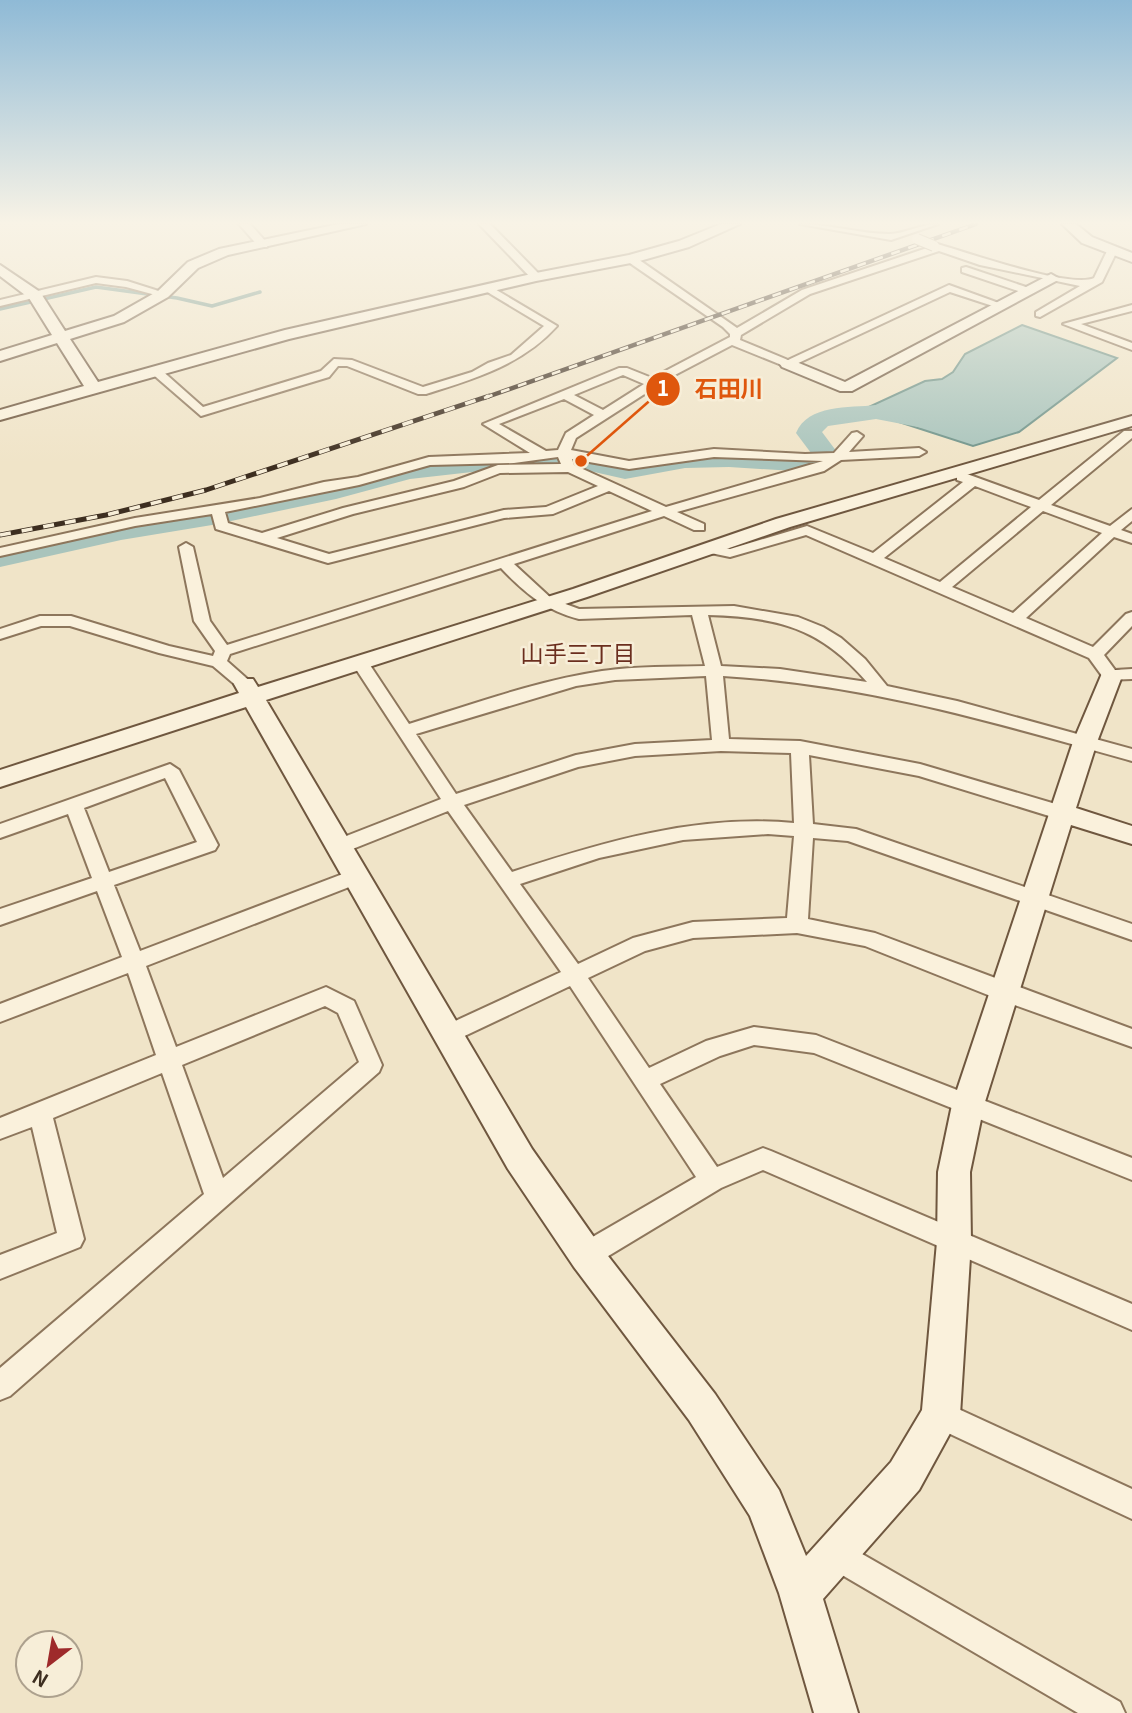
<svg xmlns="http://www.w3.org/2000/svg" width="1132" height="1713" font-family="Georgia,'Noto Sans JP',serif">
<style>
.water{fill:#a9c4bc;stroke:#6f938a;stroke-width:2}
.lines{fill:none;stroke-linecap:round;stroke-linejoin:round}
.stream{stroke:#6f938a;stroke-width:3.5}
.river{fill:#a9c4bc;fill-rule:evenodd}
.street-casing{stroke:#8d765c;stroke-width:4}
.secondary-casing{stroke:#6f573f;stroke-width:4}
.street{fill:#faf1dc;fill-rule:evenodd}
.secondary{fill:#faf1dc;fill-rule:evenodd}
.rail-far1-casing{stroke:#3d2e20;stroke-width:4.5}
.rail-casing{stroke:#3d2e20;stroke-width:5}
.rail-far1{stroke:#f7eed8;stroke-width:2.5;stroke-dasharray:9;stroke-linecap:butt}
.rail{stroke:#f7eed8;stroke-width:3.5;stroke-dasharray:11;stroke-linecap:butt}
.street-bridge-casing{stroke:#8d765c;stroke-width:12;stroke-linecap:butt}
.street-bridge{stroke:#faf1dc;stroke-width:10}
.labels{text-anchor:middle;stroke-width:5;stroke-linejoin:round;paint-order:stroke}
.neighbourhood-label{font-size:23px;fill:#6b2e1e;stroke:#f7eed8}
.leader{fill:none;stroke:#df570d;stroke-width:2.5}
.callout-dot{fill:#df570d;stroke:#f7eed8;stroke-width:2.5}
.mark-label{font-size:21px;text-anchor:middle;font-weight:bold;fill:#fff}
.callout-label{font-size:23px;text-anchor:middle;font-weight:bold;fill:#df570d;stroke:#f7eed8;stroke-width:5;stroke-linejoin:round;paint-order:stroke}
</style>
<rect width="100%" height="100%" fill="#f0e4c8"/>
<path class="water" d="M1022,325L1117,358L1019,432L973,446L862,410L925,381L942,379L953,372L965,354Z"/>
<g class="lines">
<path class="stream" d="M0,309L96,287L177,298L212,306L260,292"/>
<path class="river" d="M876,405L932,415L936,420L932,425L923,428L876,419L828,426L822,432L840,456L836,462L810,472L729,467L685,468L625,479L581,469L481,471L410,479L336,499L212,525L121,540L0,567V549L121,522L212,509L332,484L408,463L481,455L581,453L625,463L685,452L729,451L806,456L811,453L796,433C808,404 849,408 876,405Z"/>
<g class="street-casing">
<path id="street" d="M239,224H250L267,243V247H259Z
M479,224H490L540,275V279H532Z
M800,224C830,224 860,234 889,234C905,234 920,224 938,224L891,240Z
M934,243C963,251 1070,289 1094,278L1108,249L1117,251L1102,282L1040,317L1036,316V312L1080,286L980,265L939,251L810,294L741,335L740,340L788,360L949,285L1007,306L1002,309L950,292L792,366H784L732,345L671,377L576,438L571,450L629,461L714,449L805,454L834,453L852,433L857,432L863,436L849,452L919,448L926,452L919,456L841,460L824,471L677,512L704,524V530H694L664,516L514,564L552,599L579,609L734,606L798,617L823,627L841,638L865,659L887,686L957,701L1132,749V761C992,722 870,685 723,676L729,739L800,741L920,764L1069,808L1071,813L1069,818L1062,820L919,776L809,755L813,824L856,829L1132,924V940L848,841L813,838L808,919L875,933L1132,1029V1047L998,999L865,946L797,933L693,938L645,951L588,978L649,1068L706,1041L754,1027L816,1035L1132,1158V1180L814,1053L754,1045L720,1056L660,1084L717,1167L763,1148L771,1151L1132,1304V1330L763,1170L721,1188L595,1264L586,1267L577,1264L573,1255L577,1246L696,1177L570,986L454,1041L446,1044L438,1041L435,1035L438,1029L561,972L448,811L345,852H331L328,847L331,842L441,799L352,663L354,659H366L409,724C473,704 536,681 602,671C636,666 671,667 705,666L692,615L579,619C545,610 525,593 501,568L230,654L227,661L253,684L245,689L239,688L213,666L159,653L70,626H41L0,639V629L40,616H71L169,646L213,656L215,651L194,621L179,547L186,543L193,547L210,621L227,645L652,511L609,491L553,514L504,518L328,563L216,529L212,514L135,526L0,556V548L135,518L260,498L324,482L358,477L429,457L530,453L483,424L619,368H627L652,378L730,337V334L723,327L627,261V257H635L737,328L802,290L930,247ZM623,375L644,384L603,410L574,395ZM564,399L594,415L566,433L558,450L546,451L499,424ZM558,457L561,464L498,465L454,481L343,508L262,533L228,523L225,512L359,485L430,465L514,463ZM714,457L823,461L666,507L574,465L572,459L629,469ZM568,472L598,486L546,507L504,510L329,554L277,538L353,514L464,487L500,473ZM708,615C777,617 820,627 867,682L780,669L721,666ZM706,676L712,740L635,744L576,755L456,794L416,734L576,686L615,680ZM721,751L791,753L794,823C697,814 603,842 512,872L464,805L578,767L635,756ZM768,834L794,836L787,918L693,922L633,938L578,964L520,884L599,858L683,840Z
M966,267L1032,289L1033,291L1024,293L962,272V268Z
M96,277L127,281L168,294L163,297L126,287L96,283L0,306V300Z
M488,285L557,326C522,365 474,379 426,394H418L347,366H338L329,377L201,416L149,371L159,368L203,407L321,371L334,359L352,360L423,387L472,372L488,363L511,355L544,326L484,290L483,288Z
M1132,305V311L1081,324L1132,343V350L1063,324Z
M1124,431H1132V438L1051,505L1110,526L1132,509V521L1121,530L1132,534V543L1114,537L1026,618L1093,647L1126,614L1132,612V626L1104,655L1115,670L1132,669V679L1105,680L1089,658L806,535L730,557L706,552L704,549L711,545L730,549L807,526L873,553L963,482L957,480V474H967L1039,500ZM975,486L1031,507L940,582L884,558ZM1043,511L1102,533L1013,613L952,587Z
M170,764L179,770L218,845L215,850L114,885L140,951L348,872L355,870L362,872L365,877L362,882L146,966L176,1047L326,987L354,1001L382,1065L379,1072L10,1396L0,1400V1368L204,1194L162,1073L53,1118L84,1239L80,1247L0,1279V1255L57,1233L32,1127L0,1139V1118L156,1055L128,973L0,1022V1004L122,957L97,891L0,925V909L92,878L68,814L0,838V824ZM165,778L197,842L109,872L84,808ZM325,1006L338,1013L359,1062L223,1178L182,1065Z
M941,1401L1132,1489V1519L931,1425L927,1415L931,1405Z
M836,1539L1120,1702L1125,1713H1078L825,1565L821,1554L825,1543Z"/>
</g>
<g class="secondary-casing">
<path id="secondary" d="M339,224H366L228,255L198,268L168,297L124,322L70,339L98,382L285,330L536,273L629,255L679,241L721,224H740L689,247L636,262L536,281L289,339L0,420V410L84,386L57,343L0,361V351L52,335L29,298L0,276V265L40,292L65,331L114,316L158,291L188,262L219,249Z
M1062,224H1076L1092,237L1132,253V262L1082,243Z
M1051,274L1058,278L1056,281L852,391H840L782,367L780,364L782,361H794L845,382Z
M1132,416V426L790,527L587,597L266,700L532,1149L598,1243L715,1394L779,1490L806,1556L891,1462L922,1410L937,1242L938,1172L952,1105L1073,742L1103,671H1119L1122,676L1097,742L1076,808L1132,826V844L1071,825L984,1105L970,1172L971,1242L960,1415L919,1490L823,1599L858,1713H814L779,1593L750,1516L689,1420L574,1267L508,1169L246,707L0,787V770L239,693L234,684L237,679H253L258,687L573,589L776,519Z"/>
</g>
<use href="#street" class="street"/>
<use href="#secondary" class="secondary"/>
<g class="rail-far1-casing">
<path id="rail-far1" d="M484,398L976,224"/>
</g>
<g class="rail-casing">
<path id="rail" d="M0,535L106,515L206,490L489,396"/>
</g>
<use href="#rail-far1" class="rail-far1"/>
<use href="#rail" class="rail"/>
<g class="street-bridge-casing">
<path id="street-bridge" d="M917,239L934,246"/>
</g>
<use href="#street-bridge" class="street-bridge"/>
</g>
<linearGradient id="sky" x2="0" y2="1"><stop stop-color="#8fbad6"/><stop offset="0.48" stop-color="#f8f3e6"/><stop offset="1" stop-color="#f8f3e6" stop-opacity="0"/></linearGradient>
<rect width="1132" height="464" fill="url(#sky)"/>
<g class="labels">
<g class="neighbourhood-label">
<text x="578" y="662">山手三丁目</text>
</g>
</g>
<path class="leader" d="M581 461L663 389"/>
<g class="callout-dot">
<circle cx="581" cy="461" r="7"/>
<circle cx="663" cy="389" r="18"/>
</g>
<g class="mark-label">
<text x="663" y="396">1</text>
</g>
<g class="callout-label">
<text x="729" y="397">石田川</text>
</g>
<g transform="translate(49 1664) rotate(211)"><circle r="33" fill="#f7eed8" stroke="#ada18e" stroke-width="2"/>
<path d="M0-5L12 26L0 18L-12 26Z" fill="#9e2a2b"/>
<text y="-10" font-size="19" font-weight="bold" text-anchor="middle" fill="#3d2e20">N</text>
</g>
</svg>
